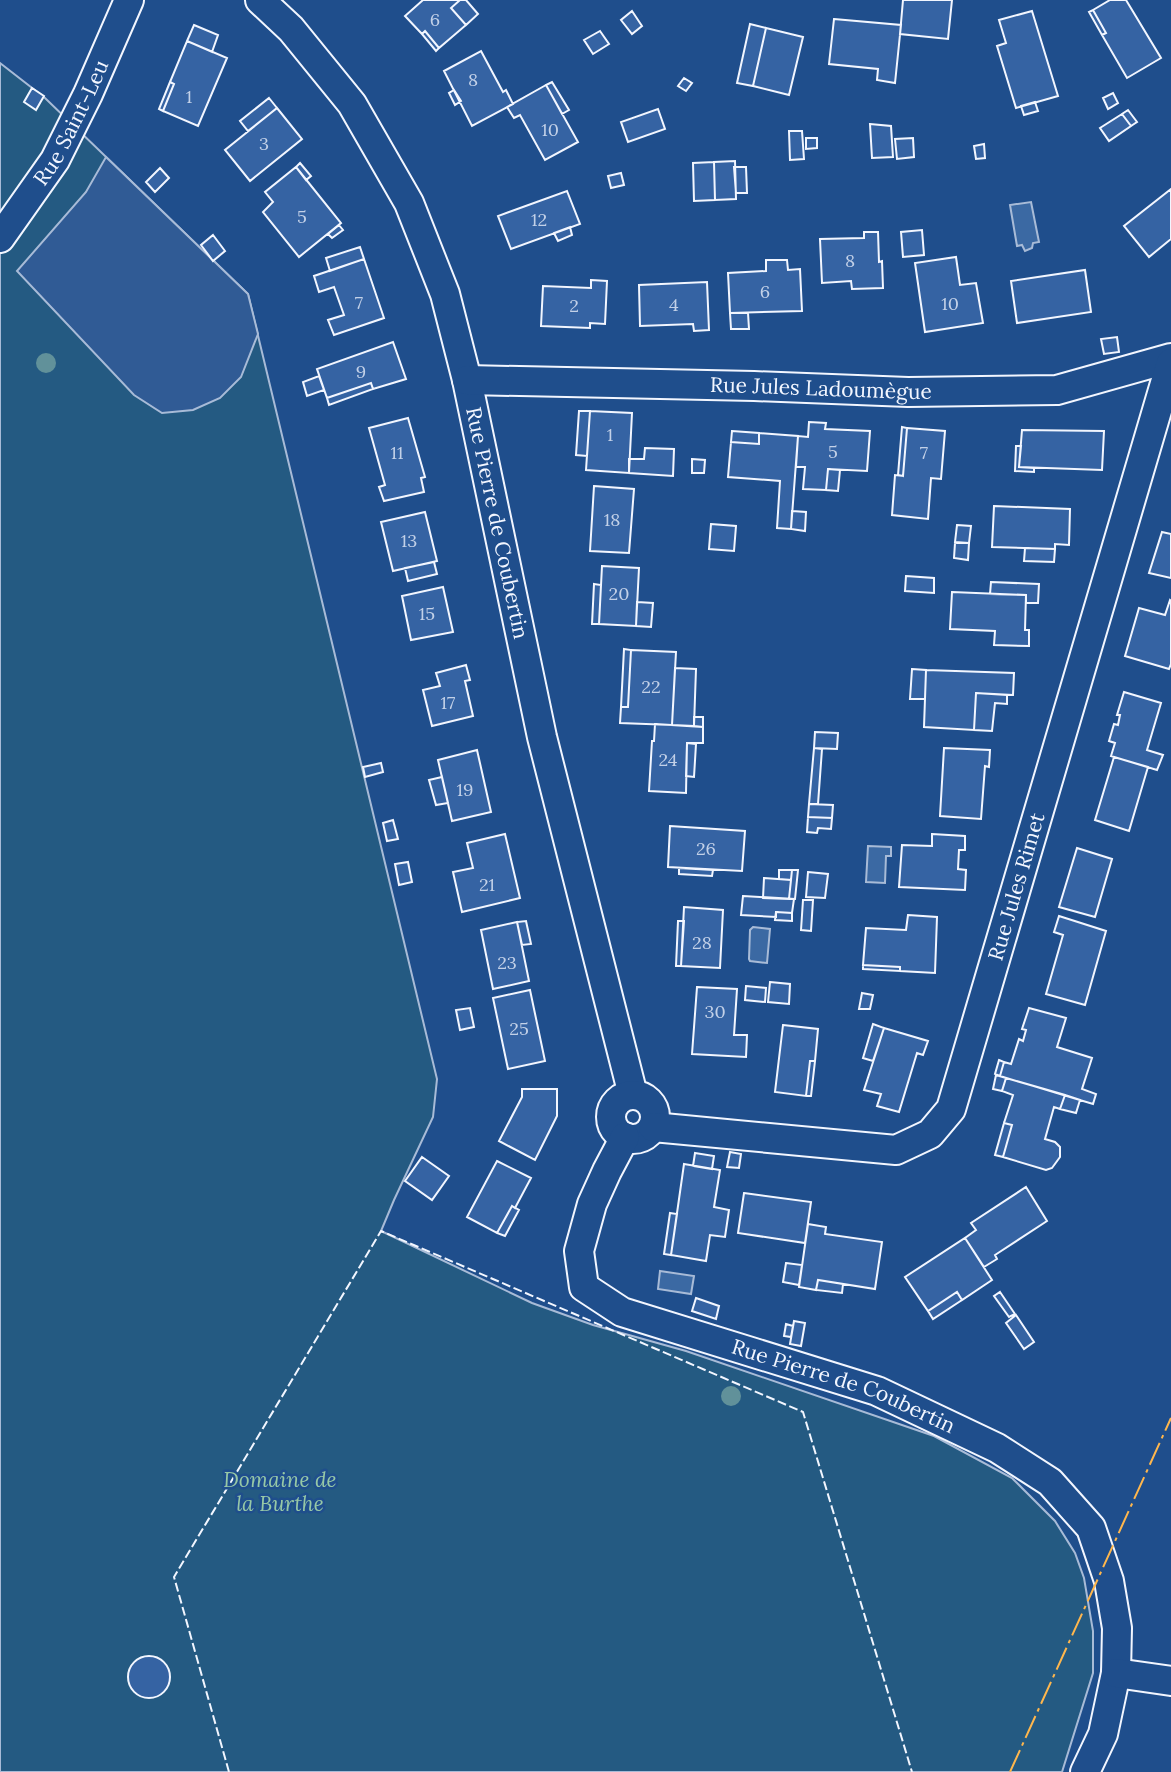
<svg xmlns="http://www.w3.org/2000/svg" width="1171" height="1772" font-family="Lora,serif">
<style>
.green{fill:#245a82;stroke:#a8bbd7;stroke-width:2}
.parking{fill:#305b95;stroke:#a8bbd7;stroke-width:2}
.water{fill:#3b69a3;stroke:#a8bbd7;stroke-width:2}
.building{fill:#3563a3;stroke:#f2f6ff;stroke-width:2}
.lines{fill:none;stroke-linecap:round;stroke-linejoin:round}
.minor-casing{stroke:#f2f6ff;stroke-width:32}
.minor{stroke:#1f4e8c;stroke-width:28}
.fence{stroke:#f2f6ff;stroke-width:2;stroke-dasharray:9 3.5;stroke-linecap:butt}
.power{stroke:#ffb74d;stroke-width:2;stroke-dasharray:24 5 3.5 5;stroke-linecap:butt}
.tree{fill:#61919a}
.labels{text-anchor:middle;stroke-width:5;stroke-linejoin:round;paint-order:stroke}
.number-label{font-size:18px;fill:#c3d1e8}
.street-label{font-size:21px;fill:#f2f6ff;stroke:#1f4e8c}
.park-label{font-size:21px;font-style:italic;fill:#97c8a6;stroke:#1f4e8c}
</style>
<rect width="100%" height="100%" fill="#1f4e8c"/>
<path class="green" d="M0,63L45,98L248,294L437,1079L433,1117L394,1200L381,1231L532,1303L593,1325L686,1351L934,1436L1012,1478L1055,1521L1075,1553L1084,1578L1093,1631V1673L1062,1772H0Z"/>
<path class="parking" d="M106,157L248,294L258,334L241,377L220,398L193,410L162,413L134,395L17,271L86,192Z"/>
<path class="water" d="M1031,202L1039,242L1033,243L1032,248L1025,251L1022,245L1017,246L1010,205Z
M868,846L891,847V856H886L885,883L866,882Z
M753,927L770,929L767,963L750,961L749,959L750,930Z
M660,1271L694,1276L691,1294L658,1289Z"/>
<path class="building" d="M423,0H460L451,8L466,25L439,48L425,31L422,34L405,16Z
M460,0H466L478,14L466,25L451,8Z
M903,0H952L948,39L900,34Z
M1110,0H1126L1161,58L1127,78L1102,35L1106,33L1093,10Z
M1093,10L1106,33L1102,35L1089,12Z
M632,11L642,26L632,34L621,20Z
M1032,11L1058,96L1016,108L997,46L1006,43L999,20Z
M834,19L901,25L895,83L877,80L878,69L829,64Z
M750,24L766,28L753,86L737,83Z
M194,25L218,35L212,52L187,41Z
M766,28L803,37L789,95L753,86Z
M425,31L439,48L436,51L422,34Z
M600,31L609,44L593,54L584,40Z
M187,41L227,58L198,126L163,111L174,84L170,82Z
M481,51L503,92L506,90L513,104L472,126L444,71Z
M684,78L692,83L686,91L678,86Z
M170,82L174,84L163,111L159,109Z
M552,82L569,110L562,114L546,85Z
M546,85L578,142L545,160L520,115L514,118L507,107Z
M32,88L44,96L36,110L24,102Z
M454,90L461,101L455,105L449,93Z
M1113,93L1118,103L1108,109L1103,98Z
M269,98L277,108L248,131L240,121Z
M1035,102L1038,111L1024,115L1021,106Z
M277,108L302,139L250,181L225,150Z
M658,109L665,129L628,142L621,122Z
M1128,110L1137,122L1131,126L1122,114Z
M1122,114L1131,126L1109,141L1100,128Z
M870,124L891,126L893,157L872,158Z
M789,131H802L804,159L790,160Z
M806,138H817V148L806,149Z
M913,138L914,157L897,159L895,139Z
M984,144L985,158L976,159L974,146Z
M735,161L736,199L715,200L714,162Z
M714,162L715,200L694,201L693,163Z
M300,163L311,176L306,180L296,167Z
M296,167L341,223L299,257L263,212L273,202L265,192Z
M734,167H746L747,193H736Z
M160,168L169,178L155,192L146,182Z
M621,173L624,185L611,188L608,176Z
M1171,189V239L1149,257L1124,226Z
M567,191L580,224L511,249L498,216Z
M339,225L343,230L332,238L328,234Z
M570,227L572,235L558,241L554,233Z
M922,230L924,255L903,257L901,232Z
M864,232H878L879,262L882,261L883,288L852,289L851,281L822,283L820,239L864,238Z
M213,235L225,251L213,261L201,245Z
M360,247L364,259L330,271L326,258Z
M956,257L960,285L976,283L983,323L925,332L915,263Z
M364,259L384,318L334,335L328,320L344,315L334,287L319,292L314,276Z
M766,260H787L788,270L800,269L802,311L730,313L728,273L766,271Z
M1085,270L1091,312L1017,323L1011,281Z
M591,280L607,281L605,324L590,323V328L541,326L543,286L591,288Z
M707,282L709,330L694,331L693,324L640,326L639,285Z
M730,313H748L749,329H731Z
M1117,337L1119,352L1104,354L1101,339Z
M393,342L406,379L373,389L371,383L327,398L317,369Z
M319,376L324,390L307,396L303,382Z
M371,383L373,389L329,405L327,398Z
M579,411H590L587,456L576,455Z
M590,411L632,413L629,473L586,470Z
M408,418L425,477L421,478L424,492L384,501L379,487L385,485L369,428Z
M809,422L826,423L825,429L870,431L867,471L828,469L826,490L803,489L805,467H796L798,436L808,437Z
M902,427L907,428L903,476L898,475Z
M907,428L945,431L941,479L931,478L928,519L892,515L895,475L903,476Z
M1022,430L1104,431L1102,470L1019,467Z
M732,431L759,433V444L731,442Z
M759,433L798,436L791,529L777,528L780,481L728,477L731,442L759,444Z
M1016,446H1021L1019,467L1034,468V472L1015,471Z
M645,448L674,449L673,476L629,473V459H644Z
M692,459L705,460L704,473H692Z
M828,469L840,470L838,491L826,490Z
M594,486L634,489L629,553L590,551Z
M994,506L1070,509L1069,545L1055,544V549L992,547Z
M792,511L806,512L805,531L791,529Z
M425,512L437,561L393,571L381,522Z
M711,524L736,526L734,551L709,549Z
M957,525L971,526L969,543L955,542Z
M1162,532L1171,534V578L1149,573Z
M955,543H969L968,560L954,558Z
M1025,548L1055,549L1054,562L1024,561Z
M434,562L437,574L408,581L405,568Z
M602,566L639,568L636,626L599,624Z
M906,576L934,578V593L905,591Z
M991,582L1039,584L1038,603H1026V595L990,594Z
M594,584L601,585L599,624H592Z
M443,587L453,632L411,640L402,596Z
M952,592L1026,595L1025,630H1029V646L994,645L995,631L950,629Z
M1170,600L1171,601V664L1169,669L1125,656L1139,608L1165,615Z
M637,602L653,603L651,627L636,626Z
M624,649L631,650L628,707H621Z
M631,650L676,652L672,725L620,723L621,707H628Z
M466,665L470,680L465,681L473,716L432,726L423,690L440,686L436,673Z
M675,668L696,669L694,726L672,725Z
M912,669L926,670L925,699H910Z
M926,670L1014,673L1013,695L976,693L974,730L924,727Z
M1124,692L1161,703L1147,750L1163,755L1157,770L1111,756L1115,743L1109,741L1114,724L1118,725L1120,715H1117Z
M976,693L1007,695V704L995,703L992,731L974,730Z
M694,717H703V727L694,726Z
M655,724L703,727V743H687L686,793L649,791L652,741H654Z
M815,732L838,733L837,749L814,748Z
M687,743L696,744L694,777L686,776Z
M814,748L822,749L818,804H809Z
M944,748L990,750L989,767L985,766L981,819L940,816Z
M477,750L491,812L452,821L438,760Z
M1114,757L1148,767L1129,831L1095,820Z
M381,763L383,772L365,777L363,767Z
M442,777L448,803L436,805L429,780Z
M809,804L833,805L832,818L808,817Z
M808,817L832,818L831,829L818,828L817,833L807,832Z
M393,820L398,839L387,841L383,823Z
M670,826L745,831L742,871L668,867Z
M505,834L520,898L462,912L453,872L473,868L467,843Z
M932,834L965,836V850H959L958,869L966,870L965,890L899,887L902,845L932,846Z
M1077,848L1112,859L1095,917L1059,907Z
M408,862L412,882L399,885L395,864Z
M679,868L713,870L712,876L679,874Z
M779,870H792L791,880L779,879Z
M792,870H798L795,899H789Z
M808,872L828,874L825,898L806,897Z
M764,878L791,880L789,899L763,898Z
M743,896L794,899L792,913L776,912V917L741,915Z
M803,900H813L811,931L801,930Z
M684,907L723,910L720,968L681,966Z
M776,912L792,913V921L775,920Z
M908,915L937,917L935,973L900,971V967L863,965L866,928L906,930Z
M1059,916L1106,931L1085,1005L1046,994L1063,935L1054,932Z
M526,921L531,944L522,945L517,922Z
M678,921H684L681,966H676Z
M517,922L529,981L493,989L481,930Z
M863,965L900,967V971L863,969Z
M770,982L790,984L789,1004L768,1002Z
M746,986L766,988L765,1002L745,1000Z
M697,987L737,989L734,1035H747L746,1057L692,1054Z
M530,990L545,1061L508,1069L493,998Z
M862,993L873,995L870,1009H859Z
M470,1008L474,1027L460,1030L456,1010Z
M1029,1008L1066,1018L1057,1047L1092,1058L1082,1089L1096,1094L1093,1104L1000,1076L1004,1062L1011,1064L1019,1039L1023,1041L1026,1030L1022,1029Z
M873,1024L884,1028L873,1061L863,1058Z
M783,1025L818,1029L815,1061H810L806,1096L775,1092Z
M884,1028L928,1041L923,1055L917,1053L899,1112L877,1106L881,1094L864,1090Z
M999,1060L1004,1062L1000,1076L995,1074Z
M810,1061H815L811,1096H806Z
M996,1075L1006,1078L1002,1091L993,1089Z
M1006,1078L1065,1095L1060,1109L1054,1107L1045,1139L1055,1142L1060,1147V1157L1052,1168L1046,1170L1003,1157L1012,1125L1004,1123L1013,1095L1002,1091Z
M522,1089H557V1116L535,1160L499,1141L522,1097Z
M1065,1095L1080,1100L1076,1113L1060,1109Z
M1004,1123L1012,1125L1003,1157L995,1155Z
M730,1152L741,1154L739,1168L727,1167Z
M695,1153L714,1156L712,1169L693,1166Z
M422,1157L449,1176L432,1200L405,1181Z
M497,1161L531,1178L515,1208L512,1206L497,1233L467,1217Z
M684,1164L720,1170L714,1207L729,1210L725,1237L710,1235L706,1261L671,1255Z
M1026,1187L1047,1221L995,1255L997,1259L984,1267L965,1238L976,1230L971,1223Z
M744,1193L811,1202L805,1243L738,1233Z
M512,1206L519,1210L505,1236L497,1233Z
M670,1213L677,1214L671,1255L664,1254Z
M808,1224L826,1227L825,1234L882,1242L875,1289L818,1280L816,1290L799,1287Z
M965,1238L992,1280L962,1300L957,1292L928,1311L905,1277Z
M786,1263L802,1265L799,1285L783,1282Z
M818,1280L843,1284L842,1293L816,1290Z
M957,1292L962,1300L933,1319L928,1311Z
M1000,1292L1015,1314L1009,1317L994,1296Z
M696,1298L719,1306L716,1319L692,1311Z
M1016,1315L1034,1342L1024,1349L1006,1323Z
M794,1321L805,1323L801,1346L790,1344Z
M786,1324L793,1326L791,1337L784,1336Z
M128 1677a21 21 0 1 1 42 0a21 21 0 1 1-42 0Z"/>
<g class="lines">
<g class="minor-casing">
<g id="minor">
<path id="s1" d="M260,0L291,29L352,104L409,203L445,294L467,380L542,737L633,1095"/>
<path id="s2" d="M0,238L55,160L88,94L129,0"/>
<path id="s3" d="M467,380L754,386L908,392L1057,390L1171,358"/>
<circle cx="633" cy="1117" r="22"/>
<path id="s4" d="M653,1127L896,1150L930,1134L951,1109L1171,363"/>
<path id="s5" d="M625,1137L607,1171L592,1204L579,1251L584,1287L622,1312L877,1391L997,1448L1050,1482L1091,1528L1109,1581L1117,1628L1116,1673L1103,1734L1085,1772"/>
<path d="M1116,1673L1171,1681"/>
</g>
</g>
<use href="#minor" class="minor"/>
<path class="fence" d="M229,1772L174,1577L381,1231L803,1412L912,1772"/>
<path class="power" d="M1010,1772L1171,1418"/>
</g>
<g class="tree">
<circle cx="46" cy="363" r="10"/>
<circle cx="731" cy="1396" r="10"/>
</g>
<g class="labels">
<g class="number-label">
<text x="435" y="26">6</text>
<text x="473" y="86">8</text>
<text x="189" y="103">1</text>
<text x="550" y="136">10</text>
<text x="264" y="150">3</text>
<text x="302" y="223">5</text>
<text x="539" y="226">12</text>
<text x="850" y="267">8</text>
<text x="765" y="298">6</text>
<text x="359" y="309">7</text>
<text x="950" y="310">10</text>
<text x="674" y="311">4</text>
<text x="574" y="312">2</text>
<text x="361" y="378">9</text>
<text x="610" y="441">1</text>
<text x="833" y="458">5</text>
<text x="397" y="459">11</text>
<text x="924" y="459">7</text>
<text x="612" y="526">18</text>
<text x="409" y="547">13</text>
<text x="619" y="600">20</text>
<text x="427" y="620">15</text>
<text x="651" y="693">22</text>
<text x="448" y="709">17</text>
<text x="668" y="766">24</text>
<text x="465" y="796">19</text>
<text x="706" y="855">26</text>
<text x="487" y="891">21</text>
<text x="702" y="949">28</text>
<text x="507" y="969">23</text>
<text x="715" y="1018">30</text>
<text x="519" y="1035">25</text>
</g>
<g class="street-label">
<text dy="7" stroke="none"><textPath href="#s2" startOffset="136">Rue Saint-Leu</textPath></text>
<text dy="7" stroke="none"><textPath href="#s3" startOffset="354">Rue Jules Ladoumègue</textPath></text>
<text dy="7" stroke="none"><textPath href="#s1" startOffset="586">Rue Pierre de Coubertin</textPath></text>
<text dy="7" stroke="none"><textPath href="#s4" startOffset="546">Rue Jules Rimet</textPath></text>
<text dy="7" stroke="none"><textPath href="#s5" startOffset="439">Rue Pierre de Coubertin</textPath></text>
</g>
<g class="park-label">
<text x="280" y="1487">Domaine de<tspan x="280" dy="24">la Burthe</tspan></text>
</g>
</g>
</svg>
